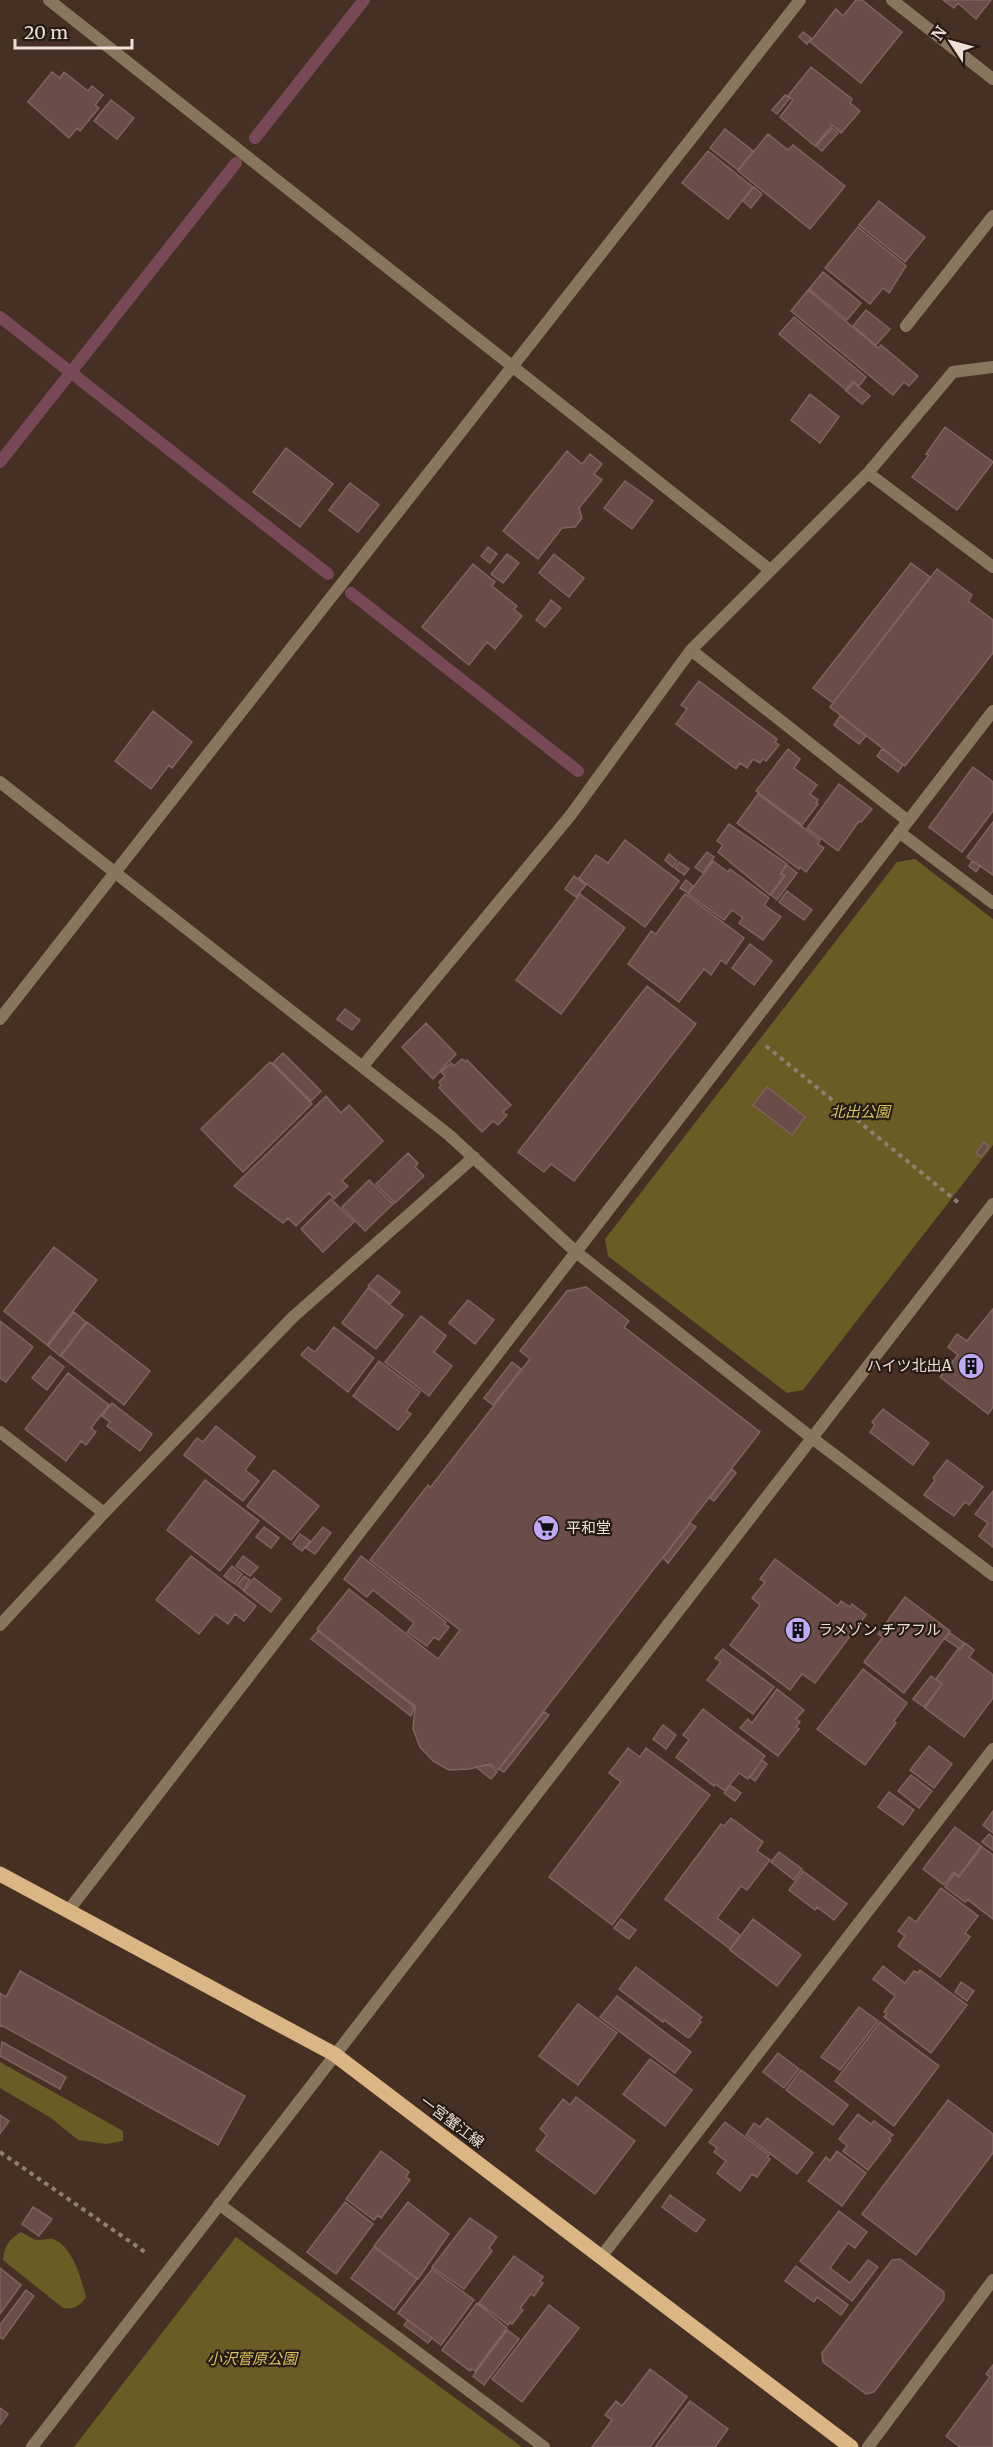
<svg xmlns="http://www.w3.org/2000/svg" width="993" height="2447" font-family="Merriweather,'Noto Sans JP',serif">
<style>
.green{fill:#695c24}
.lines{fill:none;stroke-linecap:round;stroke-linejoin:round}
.stream{stroke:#794856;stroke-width:12}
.building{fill:#6a4d49;stroke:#80625e;stroke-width:1.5}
.path{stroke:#917e73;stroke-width:4;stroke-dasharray:4.5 4.5;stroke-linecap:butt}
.service{stroke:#89765e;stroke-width:12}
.minor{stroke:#89765e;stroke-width:12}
.tertiary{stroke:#89765e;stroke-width:12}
.primary{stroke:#dbb583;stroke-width:15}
.labels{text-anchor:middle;stroke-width:4.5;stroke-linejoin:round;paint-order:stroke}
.park-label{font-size:15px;font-style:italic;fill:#dac35f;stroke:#251b15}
.poi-label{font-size:15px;fill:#eedfd6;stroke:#251b15;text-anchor:start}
.street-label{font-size:15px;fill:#eedfd6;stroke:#251b15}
</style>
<rect width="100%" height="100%" fill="#463023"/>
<path class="green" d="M915,859L993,919V1145L803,1390L787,1393L608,1256L605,1239L897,862Z
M0,2062L123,2131V2141L106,2144L78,2140L51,2118L0,2088Z
M21,2232C27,2235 33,2240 39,2240C44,2240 48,2238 53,2239C72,2245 82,2280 86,2297C80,2306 74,2310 63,2308L3,2260C5,2246 8,2240 21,2232Z
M236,2237L522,2447H74Z"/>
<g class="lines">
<path class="stream" d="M255,138L364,0
M0,317L328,574
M0,462L236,163
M351,593L578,771"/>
</g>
<path class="building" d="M856,0H862L902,32L861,83L810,42L836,9L843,16Z
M943,0H991L976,19L958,3L954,8Z
M803,32L811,38L807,44L799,37Z
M811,67L852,99L850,103L860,111L841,133L832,125L815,146L780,117L793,100L788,96Z
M52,72L60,78L64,72L88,91L92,86L103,95L95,105L99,108L80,131L77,128L69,138L28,102Z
M785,95L790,98L777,114L772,110Z
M111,100L134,118L117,139L94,121Z
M832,128L838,133L822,151L816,146Z
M725,129L753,151L738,170L710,148Z
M768,134L788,150L793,145L845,186L810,229L738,171Z
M708,151L753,187L728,219L682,183Z
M754,187L762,194L751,208L743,201Z
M879,201L925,237L905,262L859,225Z
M858,227L906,266L889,293L883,288L870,304L825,268Z
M823,272L861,303L847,320L809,289Z
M808,290L878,348L881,345L918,376L909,386L904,382L893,395L791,311Z
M866,310L890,329L876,345L853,326Z
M794,317L866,377L859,386L853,381L846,390L779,334Z
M854,383L870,396L862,404L846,391Z
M810,394L839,417L820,443L791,420Z
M945,427L993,462L957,510L912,477L929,455L926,454Z
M286,448L333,484L300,527L253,492Z
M567,451L582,464L590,454L602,464L594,474L602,480L579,508L582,518L575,527L562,528L538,559L503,531Z
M625,481L653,501L632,529L604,508Z
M350,483L379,505L358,532L329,510Z
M488,547L497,554L490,563L481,556Z
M507,554L519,563L503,583L491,574Z
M554,554L584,578L569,597L539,573Z
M911,563L930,577L833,703L813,688Z
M473,564L495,582L492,586L517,606L514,609L522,616L495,649L487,642L469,665L422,627Z
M937,569L972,595L968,601L993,620V653L905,766L830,707Z
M551,600L561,608L545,627L536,620Z
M699,681L777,739L775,742L779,745L766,761L763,759L760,763L753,759L747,768L740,763L736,769L676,724L687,709L681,705Z
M153,711L192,742L172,768L169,765L151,789L115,761Z
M840,716L866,736L859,744L834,725Z
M788,749L800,759L794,768L817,785L810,794L818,800L816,803L818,804L802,825L756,791Z
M882,749L903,765L898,772L877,756Z
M973,767L993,782V811L962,852L929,827Z
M839,784L872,809L861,822L859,821L838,851L807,828Z
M758,794L820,840L818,844L824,848L806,872L800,867L799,869L737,823Z
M993,822V875L967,857Z
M729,824L787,864L780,874L784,876L770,895L718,852L723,845L717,841Z
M625,840L679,881L645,927L579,878L596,855L608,863Z
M707,852L714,857L703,873L695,867Z
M669,854L677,861L673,867L665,860Z
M713,861L728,872L730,869L769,898L764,905L781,917L763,940L739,923L743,918L732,910L724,920L688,894Z
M972,861L980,866L976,872L969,866Z
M679,862L689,869L684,875L675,868Z
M787,865L797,873L777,900L771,895L785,876L781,873Z
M574,876L586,885L576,897L565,889Z
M686,880L693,886L688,893L680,888Z
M787,891L812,910L804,920L779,902Z
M580,894L625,928L561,1014L516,980Z
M685,894L744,938L726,964L721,960L711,975L704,969L679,1002L628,964L651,931L656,934Z
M750,944L772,961L754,985L732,968Z
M647,986L696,1024L574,1181L551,1164L544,1172L518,1152Z
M345,1009L360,1020L352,1030L337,1019Z
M426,1023L456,1054L433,1079L402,1047Z
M283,1053L321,1091L311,1101L273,1063Z
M462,1059L466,1062L467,1060L511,1105L503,1112L507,1115L498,1125L493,1121L482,1132L439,1088L441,1085L439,1082L445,1076L441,1072L451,1063L454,1066Z
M270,1062L312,1104L243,1172L201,1129Z
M767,1087L805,1117L792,1135L753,1105Z
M326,1096L341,1113L349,1105L383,1141L342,1181L348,1186L334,1199L329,1193L296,1226L288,1218L283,1223L234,1186Z
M984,1142L989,1147L981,1157L976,1153Z
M408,1153L418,1163L415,1167L424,1176L395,1203L376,1184Z
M369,1180L393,1204L365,1231L342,1207Z
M331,1199L354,1222L323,1252L301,1229Z
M54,1247L97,1280L47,1345L4,1311Z
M378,1275L400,1292L390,1304L368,1286Z
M586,1287L629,1321L624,1327L760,1432L498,1770L490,1764L469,1769L449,1770L433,1761L420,1747L413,1729L415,1706L317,1629L349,1589L438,1659L460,1630L370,1560L428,1485L430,1488L530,1359L520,1351L567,1291Z
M368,1288L403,1315L376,1349L342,1323Z
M468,1300L494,1320L475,1344L449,1323Z
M993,1309V1407L988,1414L940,1377L958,1355L948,1347L957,1334L967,1341Z
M74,1312L86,1322L60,1356L48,1346Z
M421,1316L446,1336L434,1352L452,1366L429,1396L385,1362Z
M0,1321L33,1347L6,1382L0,1378Z
M87,1322L150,1371L124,1405L61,1356Z
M334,1327L374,1358L348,1392L301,1355L308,1347L315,1352Z
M50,1356L64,1367L47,1390L32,1378Z
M379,1361L420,1392L406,1411L411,1414L398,1430L353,1396Z
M512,1362L521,1369L493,1405L484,1398Z
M68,1373L109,1405L91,1428L96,1432L86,1445L81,1441L66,1461L25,1429Z
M112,1403L152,1434L140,1451L107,1426L110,1422L102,1416Z
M883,1409L929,1443L913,1465L870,1432L875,1425L872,1422Z
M216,1426L255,1457L245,1470L259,1481L243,1501L184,1455L197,1438L203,1442Z
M947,1460L983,1487L969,1505L965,1502L954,1516L924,1495L935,1480L933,1478Z
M732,1469L736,1473L714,1501L710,1498Z
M274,1470L319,1506L291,1540L247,1506Z
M205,1480L259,1521L220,1571L167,1530Z
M993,1491V1547L979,1536L988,1523L975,1514Z
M690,1523L696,1527L668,1563L663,1558Z
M264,1527L279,1538L271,1548L256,1537Z
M323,1527L331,1533L315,1554L306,1548Z
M300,1534L310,1541L302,1551L293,1544Z
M191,1556L256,1606L244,1621L235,1614L228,1624L215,1614L199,1634L156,1600Z
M243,1556L258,1567L250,1576L236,1566Z
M361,1556L446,1622L444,1624L449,1627L439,1640L434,1637L427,1646L407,1632L414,1623L373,1590L367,1597L344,1579Z
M775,1559L838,1606L841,1601L850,1607L852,1604L866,1615L815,1683L802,1674L790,1690L730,1645L760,1605L752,1598L765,1582L760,1579Z
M232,1566L242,1574L235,1584L224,1576Z
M244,1576L250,1580L243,1590L237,1585Z
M254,1578L281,1599L271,1612L244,1591Z
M905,1597L950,1631L904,1693L864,1662L883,1637L878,1634Z
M318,1631L414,1707L411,1716L311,1639Z
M950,1633L964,1643L960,1649L945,1639Z
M965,1643L974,1650L969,1657L993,1675V1698L964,1737L925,1708L942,1684L936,1679L958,1649L960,1650Z
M723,1649L774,1687L753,1714L707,1680L721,1662L715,1658Z
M863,1669L907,1703L894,1721L896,1723L865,1765L817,1729Z
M931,1676L942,1684L924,1707L913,1699Z
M777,1689L804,1710L796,1719L800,1722L796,1727L799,1729L778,1756L740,1728L748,1719L752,1723Z
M703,1709L765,1756L748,1779L739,1773L725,1791L715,1784L714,1786L676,1757L689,1740L683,1735Z
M544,1712L549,1715L504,1772L499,1769Z
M663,1725L676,1735L666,1749L653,1739Z
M929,1746L952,1764L934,1788L910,1770Z
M628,1748L640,1757L646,1748L710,1795L612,1925L549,1877L621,1782L609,1773Z
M762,1760L767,1764L755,1781L750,1777Z
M489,1765L497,1772L491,1779L476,1767Z
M911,1775L932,1791L919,1808L898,1791Z
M730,1785L741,1793L735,1801L724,1793Z
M889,1792L914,1810L903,1825L878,1807Z
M993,1811V1833L983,1825Z
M731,1818L763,1842L757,1851L770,1860L747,1890L741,1886L717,1918L740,1935L730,1949L665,1899L721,1824L724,1826Z
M955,1827L981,1846L959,1876L954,1872L944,1885L923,1869Z
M989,1834L993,1837V1850L982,1842Z
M982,1847L993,1855V1919L968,1900L965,1902L945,1887L954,1874L959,1877Z
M779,1852L802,1869L794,1880L771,1862Z
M803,1871L847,1904L834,1920L817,1907L815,1910L789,1890Z
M941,1888L978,1916L965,1933L970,1937L940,1977L898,1946L905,1936L898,1931L909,1917L916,1922Z
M621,1919L636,1930L629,1939L614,1928Z
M753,1919L801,1955L777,1986L730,1950Z
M883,1966L905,1983L914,1971L918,1973L920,1970L967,2005L931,2053L884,2017L887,2014L884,2012L895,1996L873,1979Z
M636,1967L702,2017L699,2020L701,2022L690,2037H687L664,2020L663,2022L619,1989Z
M20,1971L245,2096L218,2145L1,2025L0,2027V1993L6,1997Z
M961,1982L974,1991L967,2001L955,1992Z
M617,1996L691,2052L675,2073L600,2017Z
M578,2004L617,2033L578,2085L539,2056Z
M859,2007L878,2021L840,2070L821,2057Z
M880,2022L939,2066L894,2126L835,2081Z
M2,2042L66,2077L60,2089L0,2056Z
M778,2053L799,2069L784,2088L763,2072Z
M650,2059L692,2090L665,2126L623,2094Z
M801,2070L848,2105L833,2125L786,2090Z
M576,2097L635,2141L595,2194L536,2150L547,2135L540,2129L563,2099L570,2105Z
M948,2100L993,2134V2153L916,2255L862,2214Z
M858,2114L871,2124L874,2121L893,2135L889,2138L891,2140L868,2170L843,2151L847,2146L839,2139Z
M0,2115L9,2121L0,2134Z
M767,2118L813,2153L797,2174L746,2135L754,2123L760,2127Z
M725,2122L769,2155L767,2157L770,2159L757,2177L752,2174L740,2191L717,2173L726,2161L714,2152L717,2148L709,2142Z
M381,2151L409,2172L406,2177L410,2180L381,2218L378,2215L374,2220L346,2199Z
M837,2151L866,2173L842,2206L808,2181L826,2157L830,2161Z
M670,2195L705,2220L696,2232L662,2207Z
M345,2202L373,2224L336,2274L307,2252Z
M408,2202L449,2234L418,2279L374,2246Z
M33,2207L52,2219L39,2236L22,2224Z
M839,2211L867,2232L855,2248L848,2243L830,2268L850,2283L868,2260L878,2267L852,2301L800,2261Z
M470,2218L497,2237L489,2248L492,2251L464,2289L432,2267Z
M374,2247L417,2279L394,2310L351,2278Z
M514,2256L543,2277L540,2281L543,2283L534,2296L531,2294L520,2308L523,2310L512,2324L510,2322L508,2325L479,2303Z
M900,2259L944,2292V2299L874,2392L866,2394L823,2362L822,2353L892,2260Z
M796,2266L848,2305L841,2315L817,2297L814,2302L785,2281Z
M0,2268L21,2285L0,2314Z
M432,2269L474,2300L441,2345L398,2313Z
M26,2290L34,2296L3,2339L0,2337V2325Z
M477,2303L507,2328L475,2371L472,2369L470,2371L442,2350Z
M549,2305L579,2328L522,2402L492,2379Z
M408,2320L432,2338L428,2343L404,2325Z
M507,2330L519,2339L484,2385L473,2376Z
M993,2365V2447H960L946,2436L990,2377L986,2374Z
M650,2369L687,2397L650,2447H592L612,2420L605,2415L616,2401L622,2406Z
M690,2401L728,2429L715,2447H655Z
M0,2408L8,2414L0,2425Z"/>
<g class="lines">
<path class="path" d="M766,1046L960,1204
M0,2152L148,2254"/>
<path class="service" d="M906,326L993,216"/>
<path class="minor" d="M49,0L770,570
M892,0L993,79
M868,473L993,567
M691,650L908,821
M0,782L449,1135L576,1252L812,1438L993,1575
M899,832L993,903
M0,1019L800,0
M362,1067L570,816L691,650L868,473L953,372L993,367
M0,1432L104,1513
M0,1625L104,1513L293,1317L474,1157
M68,1911L993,711
M219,2204L544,2447
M601,2257L993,1749
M868,2447L993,2280"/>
<path class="tertiary" d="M32,2447L993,1204"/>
<path class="primary" d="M0,1874L334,2054L851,2447"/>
</g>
<defs>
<g id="building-disc" transform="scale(1.35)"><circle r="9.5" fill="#bea9f4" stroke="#251b15"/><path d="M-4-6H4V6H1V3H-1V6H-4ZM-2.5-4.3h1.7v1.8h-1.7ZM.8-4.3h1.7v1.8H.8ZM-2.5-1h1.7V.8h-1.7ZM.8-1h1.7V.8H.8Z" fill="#111"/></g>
<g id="supermarket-disc" transform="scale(1.35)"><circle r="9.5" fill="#bea9f4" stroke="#251b15"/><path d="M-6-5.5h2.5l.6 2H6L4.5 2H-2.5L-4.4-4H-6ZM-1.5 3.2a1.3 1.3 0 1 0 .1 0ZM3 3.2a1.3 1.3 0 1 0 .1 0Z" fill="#111"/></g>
</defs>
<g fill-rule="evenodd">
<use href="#building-disc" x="971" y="1366"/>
<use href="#supermarket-disc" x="546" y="1528"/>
<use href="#building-disc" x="798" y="1630"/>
</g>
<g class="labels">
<g class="park-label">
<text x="860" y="1117">北出公園</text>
<text x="252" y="2364">小沢菅原公園</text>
</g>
<g class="poi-label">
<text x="952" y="1371" text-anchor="end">ハイツ北出A</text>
<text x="566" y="1533">平和堂</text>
<text x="818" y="1635">ラメゾン チアフル</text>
</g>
<g class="street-label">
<text transform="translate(452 2122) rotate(37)" y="5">一宮蟹江線</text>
</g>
</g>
<g transform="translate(951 42) rotate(306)" stroke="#251b15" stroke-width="4.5" paint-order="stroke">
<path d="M0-4.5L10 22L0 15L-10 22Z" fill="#eedfd6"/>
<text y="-9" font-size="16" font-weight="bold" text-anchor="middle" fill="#eedfd6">N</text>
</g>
<path d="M15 39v9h117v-9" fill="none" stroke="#eedfd6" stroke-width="3"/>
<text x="24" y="39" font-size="18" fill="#eedfd6" stroke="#251b15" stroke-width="4.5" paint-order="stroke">20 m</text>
</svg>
